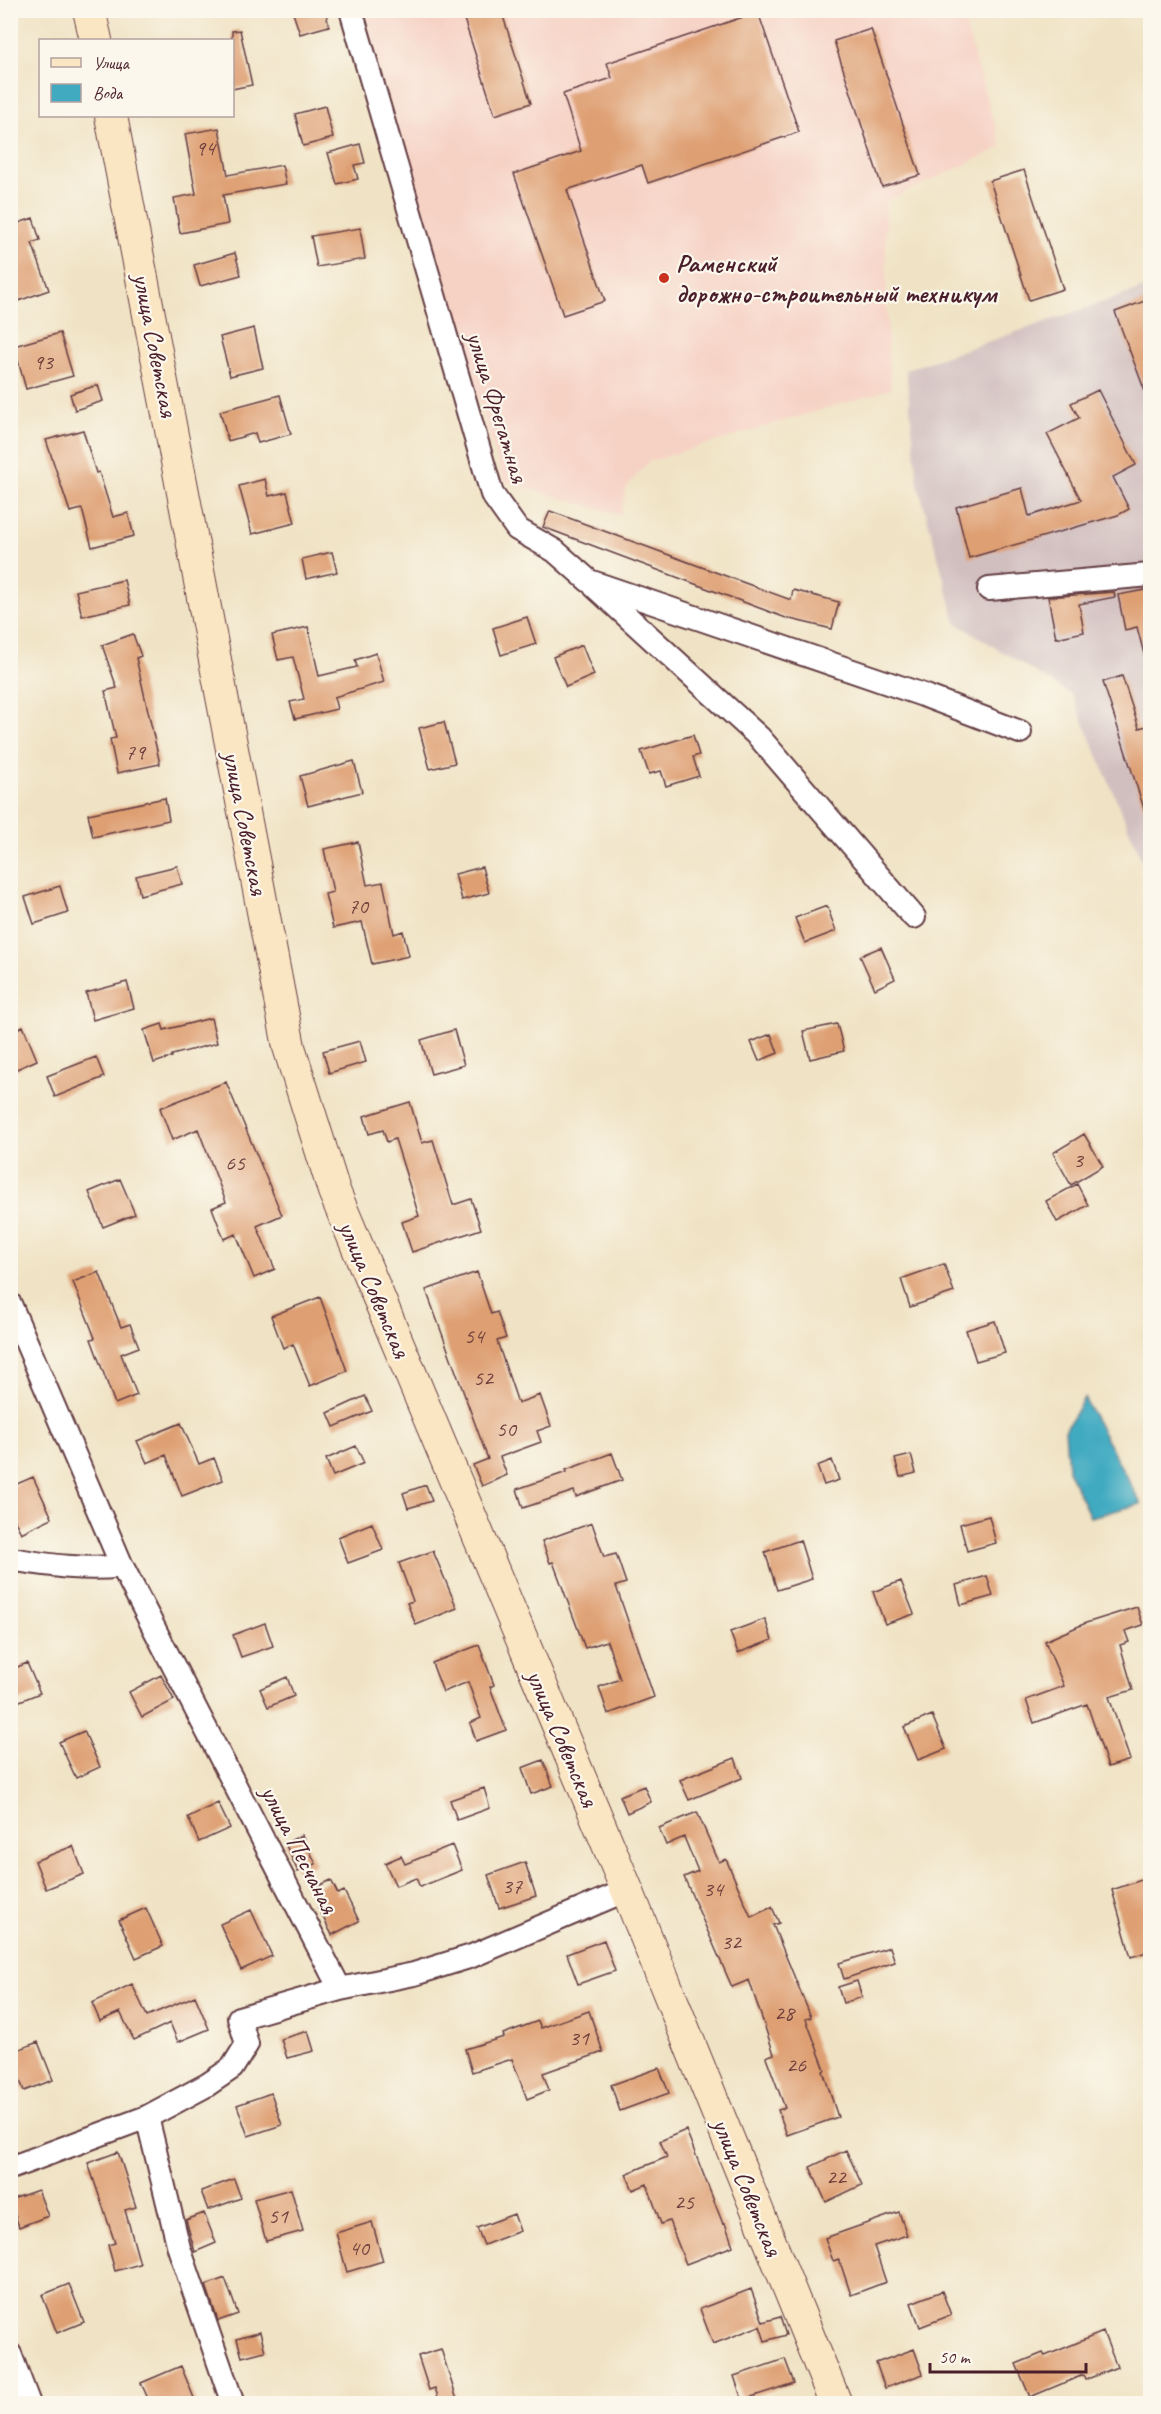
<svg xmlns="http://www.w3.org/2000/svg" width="1161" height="2414" font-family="Caveat,sans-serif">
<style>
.built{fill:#f6d2c5}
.industrial{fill:#d1bfbf}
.water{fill:#41aac1;stroke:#466476;stroke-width:1.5}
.building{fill:#de9f72}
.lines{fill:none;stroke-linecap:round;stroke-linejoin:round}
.street-casing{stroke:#633c42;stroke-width:26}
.secondary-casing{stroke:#633c42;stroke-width:34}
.street{stroke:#fff;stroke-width:22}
.secondary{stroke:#fbe6c4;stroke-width:32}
.poi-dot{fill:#c8321e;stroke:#fbf7ec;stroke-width:2}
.labels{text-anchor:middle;stroke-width:4.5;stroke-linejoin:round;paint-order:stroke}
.number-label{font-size:22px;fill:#6f3f3d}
.poi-label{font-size:26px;font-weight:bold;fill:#4a1f2b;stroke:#fbf7ec;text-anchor:start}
.street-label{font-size:26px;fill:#4a1f2b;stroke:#fbf7ec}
</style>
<rect width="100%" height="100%" fill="#fbf7ec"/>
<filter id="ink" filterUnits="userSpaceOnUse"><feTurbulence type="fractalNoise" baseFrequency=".0167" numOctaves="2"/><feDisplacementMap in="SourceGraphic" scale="12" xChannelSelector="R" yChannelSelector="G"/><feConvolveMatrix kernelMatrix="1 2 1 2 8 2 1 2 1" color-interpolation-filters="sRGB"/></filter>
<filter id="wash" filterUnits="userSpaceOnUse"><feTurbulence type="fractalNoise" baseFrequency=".008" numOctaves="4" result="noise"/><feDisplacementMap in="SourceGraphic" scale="24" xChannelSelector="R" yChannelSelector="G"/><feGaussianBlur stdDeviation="1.35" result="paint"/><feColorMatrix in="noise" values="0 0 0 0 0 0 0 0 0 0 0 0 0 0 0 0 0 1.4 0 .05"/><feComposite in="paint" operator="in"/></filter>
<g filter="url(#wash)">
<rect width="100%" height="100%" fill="#f0e3c5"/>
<path class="built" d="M363,11H962L976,64L1002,147L885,202L888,354L891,389L648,462L626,488L620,515L503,481L392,116Z"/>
<path class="industrial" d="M1150,286V879L1072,695L956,623L918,484L906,370Z"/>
<path class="water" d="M1084,1398L1141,1504L1090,1517L1068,1470L1065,1430Z"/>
<g id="blocks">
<path class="building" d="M302,10H325L329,26L300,34L293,13Z
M461,10H501L531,103L495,115Z
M758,12L799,132L648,183L642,165L567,190L605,301L563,315L514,174L581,151L563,94L612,78L607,63Z
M871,29L920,175L882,187L834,41Z
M240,30L252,85L232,89V31Z
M325,106L333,138L303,146L295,114Z
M219,128L228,175L282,165L286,184L223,195L228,224L180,233L174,198L196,194L185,134Z
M360,144L365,163L354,165L358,179L337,184L328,153Z
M1024,170L1063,289L1029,300L990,181Z
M33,218L40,240L32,243L49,290L10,304V226Z
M360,228L365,259L317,267L311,236Z
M235,253L241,275L200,286L194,265Z
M1150,299V402H1149L1115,312Z
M254,328L263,368L230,376L220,337Z
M60,333L73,376L26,389L14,346Z
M98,385L103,401L75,410L70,394Z
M1098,390L1136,465L1113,477L1129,509L1118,515L969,558L956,507L1022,488L1029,516L1081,500L1047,434L1079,418L1071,403Z
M280,395L291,434L258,443L255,433L228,441L220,411Z
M83,430L96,473L99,472L113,517L128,513L134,536L92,547L82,509L70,512L46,440Z
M265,479L269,496L287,492L295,523L252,534L239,486Z
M550,511L791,600L793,590L839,602L832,629L786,618L543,527Z
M332,552L337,572L306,579L302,559Z
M124,580L130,605L82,616L76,591Z
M1150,589V657L1145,658L1137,627L1125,630L1118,595Z
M1114,592L1115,597L1079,604L1084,632L1056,638L1048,597Z
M527,617L536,644L501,655L493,628Z
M308,627L319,676L357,667L355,660L376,653L384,682L334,697L337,709L295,719L290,702L304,699L293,657L278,660L272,635Z
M133,634L141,656L136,658L160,764L117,773L110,739L116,738L105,691L117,688L102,645Z
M582,645L594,675L566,687L553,657Z
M1122,676L1139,728L1150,725V818H1147L1103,682Z
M444,722L455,763L430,769L419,728Z
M693,735L699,755L693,757L699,776L666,786L661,771L649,774L641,751Z
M354,761L362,792L308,806L300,776Z
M165,798L169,820L93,837L88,814Z
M358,842L367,885L383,882L394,934L403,931L409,956L372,964L362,922L333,928L325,894L333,892L324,849Z
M177,866L182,884L140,895L136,876Z
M482,867L489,893L462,900L455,874Z
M60,886L68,913L34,924L25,897Z
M827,906L836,931L805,943L795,918Z
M881,947L895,979L875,989L860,956Z
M127,982L134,1008L93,1020L86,993Z
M211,1018L217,1043L172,1055V1057L154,1063L144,1030L162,1024L164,1030Z
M837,1024L844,1051L810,1059L803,1031Z
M23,1026L37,1060L10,1072V1032Z
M454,1030L464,1065L431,1074L421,1040Z
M771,1034L778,1053L759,1061L751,1042Z
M360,1041L366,1062L329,1073L323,1051Z
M96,1057L104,1077L55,1097L47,1076Z
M226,1082L282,1215L257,1226L275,1269L254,1278L236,1234L224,1239L212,1208L226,1202L198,1129L172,1140L160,1108Z
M410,1102L422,1143L433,1140L453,1205L471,1199L481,1229L412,1252L402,1222L419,1216L395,1139L387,1142L383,1130L369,1134L364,1116Z
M1084,1134L1103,1166L1071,1185L1053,1153Z
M120,1179L135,1214L103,1227L89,1192Z
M1077,1184L1088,1205L1057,1222L1046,1201Z
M944,1264L954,1292L910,1307L901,1279Z
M99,1272L121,1327L130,1324L139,1347L121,1354L137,1395L115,1404L91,1339L95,1338L73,1282Z
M477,1272L491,1314L497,1312L506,1338L497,1341L518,1403L540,1395L551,1426L537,1431L541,1442L500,1457L507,1475L482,1486L473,1465L488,1459L426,1290Z
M320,1297L347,1371L310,1386L293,1344L283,1348L271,1316Z
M995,1321L1005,1353L976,1361L966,1330Z
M365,1396L372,1411L334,1427L328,1413Z
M181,1423L199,1464L214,1458L223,1480L182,1496L166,1455L147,1463L137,1441Z
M356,1446L364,1463L333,1476L326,1459Z
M612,1453L622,1480L576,1497L574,1491L523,1508L517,1489L567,1472L566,1470Z
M911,1455L916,1473L900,1477L895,1459Z
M832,1460L839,1480L824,1485L817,1466Z
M33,1477L52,1518L21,1533L10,1511V1487Z
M426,1485L432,1501L408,1508L403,1493Z
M989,1516L996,1543L967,1551L960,1524Z
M372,1523L383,1550L348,1563L338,1537Z
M592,1523L604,1557L616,1554L626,1583L616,1586L654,1697L608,1714L599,1687L620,1679L607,1641L585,1648L553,1562L550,1563L542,1541Z
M800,1540L812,1579L777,1590L765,1552Z
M433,1551L457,1608L416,1625L407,1603L413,1601L399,1563Z
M987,1576L993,1596L961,1605L956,1585Z
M901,1581L914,1614L885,1624L873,1592Z
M1137,1607L1143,1625L1125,1631L1129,1642L1120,1645L1133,1690L1109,1697L1130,1760L1108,1767L1087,1704L1034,1723L1026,1700L1064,1686L1045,1641L1086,1623Z
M765,1619L772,1640L738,1653L730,1632Z
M265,1623L273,1646L241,1657L233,1635Z
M479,1645L494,1685L490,1687L506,1730L476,1741L470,1723L481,1718L468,1682L443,1692L432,1663Z
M27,1663L40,1693L10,1705V1670Z
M161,1675L174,1700L142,1717L129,1692Z
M287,1677L294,1696L268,1707L260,1689Z
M932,1715L946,1749L918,1760L904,1727Z
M84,1731L100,1767L76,1778L59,1742Z
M735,1758L742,1778L689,1800L680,1780Z
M543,1760L553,1786L531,1794L522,1768Z
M644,1786L651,1802L627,1813L620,1796Z
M484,1788L490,1808L457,1820L450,1800Z
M218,1803L230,1828L199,1842L188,1817Z
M697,1812L719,1862L726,1859L751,1917L772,1907L779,1923L773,1925L811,2017L806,2019L825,2070L823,2071L838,2117L787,2135L778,2110L785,2108L766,2057L774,2054L749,1980L732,1987L684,1877L698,1871L684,1837L666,1845L659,1828Z
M302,1835L316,1864L298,1872L285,1843Z
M452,1845L462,1870L420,1887L416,1878L396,1886L385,1863L401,1856L405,1864Z
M73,1846L84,1874L46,1889L35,1861Z
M525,1862L536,1896L499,1908L488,1875Z
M1150,1877V1951L1131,1957L1112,1890Z
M331,1880L338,1894L344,1891L359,1921L332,1935L318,1907L324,1904L316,1887Z
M146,1908L163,1946L136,1958L119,1920Z
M251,1910L272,1956L241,1970L220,1924Z
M604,1940L615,1971L578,1984L567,1954Z
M890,1947L895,1962L844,1979L839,1963Z
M857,1981L862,1997L843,2003L838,1987Z
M132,1984L147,2016L195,1996L209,2029L178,2042L170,2023L134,2040L120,2012L100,2021L92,2003Z
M589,2011L603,2052L543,2073L549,2090L527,2099L512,2059L472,2072L465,2049L504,2037L503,2034L538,2021L541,2028Z
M308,2031L314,2051L287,2058L281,2039Z
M38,2042L53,2080L24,2091L10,2053Z
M659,2068L669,2093L620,2111L611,2085Z
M271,2093L282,2125L248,2136L237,2105Z
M686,2130L723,2224L725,2223L733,2246L686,2264L669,2221L661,2224L647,2184L633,2190L626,2174L667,2157L660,2141Z
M846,2150L862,2185L826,2202L810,2167Z
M118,2152L136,2207L125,2210L140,2264L115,2271L108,2245L115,2243L88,2163Z
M234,2179L241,2198L208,2210L201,2191Z
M291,2189L303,2231L266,2241L254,2199Z
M38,2190L48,2216L19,2227L10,2200Z
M899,2212L907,2235L874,2246L886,2282L851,2295L839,2259L833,2261L825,2238Z
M204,2213L216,2243L195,2252L186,2220Z
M514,2214L520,2231L484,2245L477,2228Z
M372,2222L383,2261L347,2272L336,2233Z
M225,2278L238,2314L218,2321L206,2285Z
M69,2284L84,2322L57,2333L42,2295Z
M751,2289L763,2322L780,2317L786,2335L765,2341L760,2326L713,2344L700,2309Z
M942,2291L951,2315L920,2327L911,2303Z
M260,2332L265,2351L242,2357L237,2339Z
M1103,2332L1117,2367L1085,2380L1083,2375L1030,2397L1016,2364L1043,2353L1045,2356Z
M441,2349L458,2403H440L435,2388L429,2390L418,2356Z
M914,2349L923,2374L885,2388L876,2363Z
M785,2359L794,2383L742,2400L734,2376Z
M181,2366L196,2403H150L141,2383Z"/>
</g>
</g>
<g filter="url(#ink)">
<use href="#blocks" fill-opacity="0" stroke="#633c42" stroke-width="1.5"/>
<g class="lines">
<g class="street-casing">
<path id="street" d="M351,10L492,494L517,529L555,551L589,581L923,695L1020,732
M595,587L759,737L914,917
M989,589L1150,575
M10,1304L122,1566
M10,1559C48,1565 84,1571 122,1566L340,1989L414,1974L472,1956L627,1890
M147,2117L179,2248L233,2404
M10,2168L147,2117L207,2085L232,2068L247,2044L239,2018L340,1989
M10,2354L29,2404"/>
</g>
<g class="secondary-casing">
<path id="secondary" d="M89,10L96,40
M111,116L289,1047L334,1191L627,1890L836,2404"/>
</g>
<use href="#street" class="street"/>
<use href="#secondary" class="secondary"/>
</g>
</g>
<circle class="poi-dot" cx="664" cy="278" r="6"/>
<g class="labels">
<g class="number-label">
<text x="205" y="155">94</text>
<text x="43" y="369">93</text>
<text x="135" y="759">79</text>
<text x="358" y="913">70</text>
<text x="1078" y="1167">3</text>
<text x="235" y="1170">65</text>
<text x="474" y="1343">54</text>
<text x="483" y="1385">52</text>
<text x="506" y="1436">50</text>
<text x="512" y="1893">37</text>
<text x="713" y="1896">34</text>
<text x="731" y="1949">32</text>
<text x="784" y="2020">28</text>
<text x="579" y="2045">31</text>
<text x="796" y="2072">26</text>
<text x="836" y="2184">22</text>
<text x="684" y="2209">25</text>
<text x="278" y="2223">51</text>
<text x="359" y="2255">40</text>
</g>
<g class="poi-label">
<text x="676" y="272">Раменский<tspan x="676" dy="30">дорожно-строительный техникум</tspan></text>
</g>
<g class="street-label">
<text transform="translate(156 345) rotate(79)" y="9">улица Советская</text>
<text transform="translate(498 407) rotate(73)" y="9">улица Фрегатная</text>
<text transform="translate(246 823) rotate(79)" y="9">улица Советская</text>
<text transform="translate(375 1289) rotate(67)" y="9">улица Советская</text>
<text transform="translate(563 1738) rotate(67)" y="9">улица Советская</text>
<text transform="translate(300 1849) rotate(63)" y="9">улица Песчаная</text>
<text transform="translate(748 2187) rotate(68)" y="9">улица Советская</text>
</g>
</g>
<rect width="1161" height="2414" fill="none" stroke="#fbf7ec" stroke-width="36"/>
<rect x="39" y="39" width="195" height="78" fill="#fbf7ec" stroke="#b4a19f" stroke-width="1.5"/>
<rect x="51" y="58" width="30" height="9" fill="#fbe6c4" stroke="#b4a19f" stroke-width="1.5"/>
<text x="93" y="69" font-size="18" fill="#4a1f2b">Улица</text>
<rect x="51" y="84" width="30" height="18" fill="#41aac1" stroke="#b4a19f" stroke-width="1.5"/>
<text x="93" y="99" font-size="18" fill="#4a1f2b">Вода</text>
<path d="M930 2363v9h156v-9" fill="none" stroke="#4a1f2b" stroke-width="3"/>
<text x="939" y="2363" font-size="18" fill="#4a1f2b" stroke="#fbf7ec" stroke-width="4.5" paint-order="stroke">50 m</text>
</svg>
